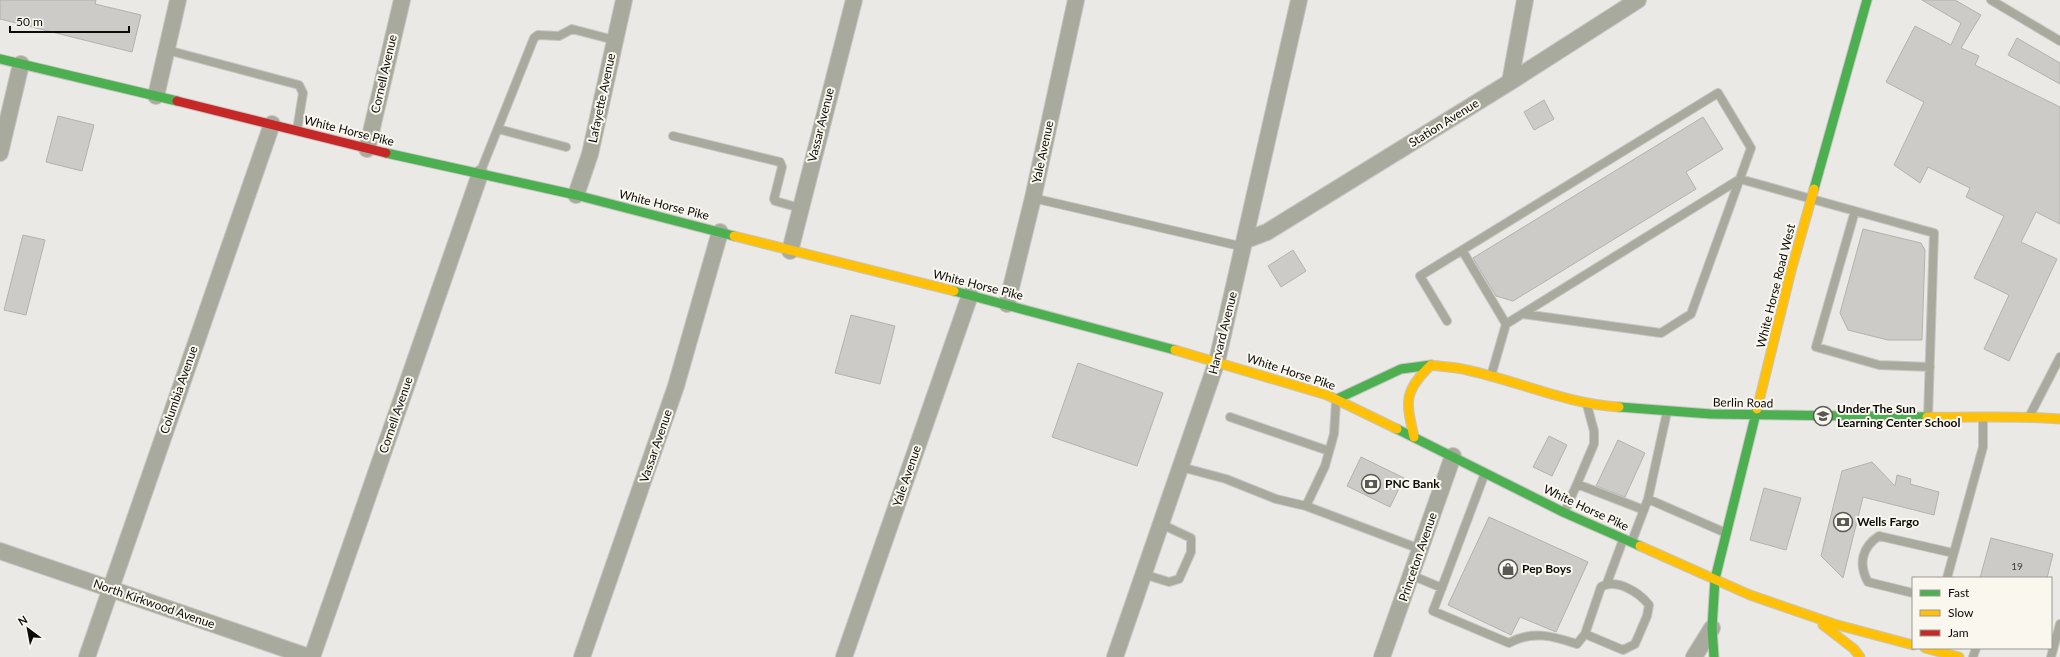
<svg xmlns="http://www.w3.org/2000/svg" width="2060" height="657" font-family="Lato,sans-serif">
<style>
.building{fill:#cccbc8;stroke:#b4b2af}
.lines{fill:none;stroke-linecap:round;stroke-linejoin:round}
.lane-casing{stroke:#c6c5c3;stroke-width:10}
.street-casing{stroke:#c6c5c3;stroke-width:18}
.fast-casing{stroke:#c6c5c3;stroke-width:11}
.slow-casing{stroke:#c6c5c3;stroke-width:11}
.jam-casing{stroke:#c6c5c3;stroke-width:11}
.lane{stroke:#a9aa9e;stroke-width:8}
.street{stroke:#a9aa9e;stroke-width:16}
.fast{stroke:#4caf50;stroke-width:9}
.slow{stroke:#ffc107;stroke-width:9}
.jam{stroke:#c62828;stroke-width:9}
.labels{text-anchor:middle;stroke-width:4;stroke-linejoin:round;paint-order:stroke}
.number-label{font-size:10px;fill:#3c3b39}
.street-label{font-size:12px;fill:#0c0b09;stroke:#faf7ef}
.poi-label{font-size:12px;font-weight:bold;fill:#0c0b09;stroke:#faf7ef;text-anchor:start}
</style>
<rect width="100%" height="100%" fill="#eae9e5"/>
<path class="building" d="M0,0H96L95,4L141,15L132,52L0,19Z
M1922,0H1955L1981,15L1961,48L1979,56L1975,65L2060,107V224L2036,212L2021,242L2057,259L2009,361L1984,349L2009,295L1974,278L2004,216L1966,197L1970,188L1928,167L1920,183L1894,165L1924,102L1886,82L1915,26L1951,45L1961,23Z
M2017,38L2060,63V84L2008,55Z
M1544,100L1554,119L1534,130L1524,112Z
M58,116L94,125L82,171L46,162Z
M1703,117L1723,149L1686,172L1696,189L1513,301L1496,296L1473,258Z
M1863,229L1921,243L1925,250L1922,340H1888L1848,330L1840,313Z
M23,235L45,240L26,315L4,310Z
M1293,250L1306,271L1281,287L1268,266Z
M851,315L895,326L880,384L835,373Z
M1078,363L1163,393L1137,466L1052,437Z
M1549,436L1567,445L1552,476L1533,467Z
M1618,440L1645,453L1625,497L1596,486Z
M1361,457L1404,478L1390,507L1347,486Z
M1872,462L1895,486L1897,475L1911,479L1910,484L1939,492L1934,515L1863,497L1843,578L1821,556L1842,471Z
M1764,488L1801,498L1786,550L1750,540Z
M1489,517L1588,562L1556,632L1520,617L1511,635L1448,605Z
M1991,538L2053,554L2047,578H1980Z"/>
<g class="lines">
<g class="lane-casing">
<path id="lane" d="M1991,0L2060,41
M167,50L299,85L303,93L297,130
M498,129L566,147
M673,136L780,162L782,167L774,199L775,201L800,208
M480,173L534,38L538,35L559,36L572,29L614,40
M1033,198L1244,247
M1855,211L1816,347L1879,365L1930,367
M1462,250L1506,324
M1447,321L1420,276L1718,93L1751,148L1691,314L1661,333L1523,314
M1491,376L1506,324L1740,179L1934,233L1928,417
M2030,415L2060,357
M1230,417L1329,451
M1181,467L1226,479L1276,499L1306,506L1325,466L1334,434L1336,402
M1485,473L1433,611L1509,643C1532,630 1553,636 1577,644L1585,634L1623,650L1635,644L1647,616L1649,605C1639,592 1616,578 1601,587L1585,634
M1577,484L1594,444V431L1587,405
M1648,499L1667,412
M1306,506L1420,549
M1565,511L1577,484L1644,510
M1632,541L1648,499L1726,533
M1143,574L1169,582L1179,579L1191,552V538L1161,524
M1411,575L1442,588
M1947,578L1983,447V420
M1607,583L1623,540
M1913,593L1868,582C1858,564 1862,547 1879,536L1953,553
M1973,657L1976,648
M2051,657L2060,624"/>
</g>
<g class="street-casing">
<path id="street" d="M1510,82L1525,0
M156,96L178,0
M367,149L402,0
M0,153L21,64
M576,195L590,154L624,0
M1246,240L1267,232L1510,82L1638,0
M790,251L854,0
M1007,304L1033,198L1076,0
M0,551L309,657
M87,657L272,124
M312,657L480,174
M582,657L676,386L720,232
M844,657L970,295
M1115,657L1217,361L1299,0
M1382,657L1453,456
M1694,657L1712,628"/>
</g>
<g class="fast-casing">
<path id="fast" d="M0,59L177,101
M386,153L576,195L734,236
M1814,189L1867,0
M954,291L1175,350
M1337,399L1401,369L1431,365
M1619,407L1711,414L1927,417
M1397,429L1565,513L1640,546
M1714,657L1712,628L1715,579L1757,409"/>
</g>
<g class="slow-casing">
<path id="slow" d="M734,236L954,291
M1175,350L1327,395L1397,429
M1431,365C1443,367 1456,367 1467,370C1518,381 1567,404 1619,407
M1757,409L1791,271L1814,189
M1927,417C1971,418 2016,415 2060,419
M1414,437C1406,401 1403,392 1431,365
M1640,546L1750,595L1834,624L1913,645
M1823,625L1854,649L1860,657
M1925,648L1959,657"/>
</g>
<g class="jam-casing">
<path id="jam" d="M177,101L386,153"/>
</g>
<use href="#lane" class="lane"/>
<use href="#street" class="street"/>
<use href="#fast" class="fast"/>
<use href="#slow" class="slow"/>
<use href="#jam" class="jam"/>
</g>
<defs>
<g id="school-ring" transform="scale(1)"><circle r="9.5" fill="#faf7ef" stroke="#5a5956" stroke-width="1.5"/><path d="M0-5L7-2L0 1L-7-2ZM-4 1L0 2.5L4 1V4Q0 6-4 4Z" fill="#5a5956"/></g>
<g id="bank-ring" transform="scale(1)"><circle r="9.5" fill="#faf7ef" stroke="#5a5956" stroke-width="1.5"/><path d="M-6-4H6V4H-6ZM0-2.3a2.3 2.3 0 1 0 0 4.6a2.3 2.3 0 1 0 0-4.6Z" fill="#5a5956"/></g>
<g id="shop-ring" transform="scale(1)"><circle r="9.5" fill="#faf7ef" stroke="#5a5956" stroke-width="1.5"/><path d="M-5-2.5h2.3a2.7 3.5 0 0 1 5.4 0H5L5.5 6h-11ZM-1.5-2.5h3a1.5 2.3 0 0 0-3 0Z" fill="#5a5956"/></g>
</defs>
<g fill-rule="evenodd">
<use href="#school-ring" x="1823" y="416"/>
<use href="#bank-ring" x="1371" y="484"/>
<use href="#bank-ring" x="1843" y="522"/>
<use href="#shop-ring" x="1508" y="569"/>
</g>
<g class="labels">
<g class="number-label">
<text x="2017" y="570">19</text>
</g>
<g class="street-label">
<text transform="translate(384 74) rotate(-77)" y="4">Cornell Avenue</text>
<text transform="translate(602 98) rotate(-78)" y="4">Lafayette Avenue</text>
<text transform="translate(1444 123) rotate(-32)" y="4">Station Avenue</text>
<text transform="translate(821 125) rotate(-76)" y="4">Vassar Avenue</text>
<text transform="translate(349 131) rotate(14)" y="4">White Horse Pike</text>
<text transform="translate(1043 152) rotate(-78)" y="4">Yale Avenue</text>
<text transform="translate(664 205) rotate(14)" y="4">White Horse Pike</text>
<text transform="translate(978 285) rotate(14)" y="4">White Horse Pike</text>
<text transform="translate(1776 286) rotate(-76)" y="4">White Horse Road West</text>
<text transform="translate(1223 333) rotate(-76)" y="4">Harvard Avenue</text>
<text transform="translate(1291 372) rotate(18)" y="4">White Horse Pike</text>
<text transform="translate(179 390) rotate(-71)" y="4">Columbia Avenue</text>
<text transform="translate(1743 403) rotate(1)" y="4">Berlin Road</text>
<text transform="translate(396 415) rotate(-71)" y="4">Cornell Avenue</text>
<text transform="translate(656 446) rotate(-71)" y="4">Vassar Avenue</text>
<text transform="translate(907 476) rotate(-71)" y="4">Yale Avenue</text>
<text transform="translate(1586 508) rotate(25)" y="4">White Horse Pike</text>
<text transform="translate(1418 557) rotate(-71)" y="4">Princeton Avenue</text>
<text transform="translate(154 604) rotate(19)" y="4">North Kirkwood Avenue</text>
</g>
<g class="poi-label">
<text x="1837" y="413">Under The Sun<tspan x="1837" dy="14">Learning Center School</tspan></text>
<text x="1385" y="488">PNC Bank</text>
<text x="1857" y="526">Wells Fargo</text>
<text x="1522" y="573">Pep Boys</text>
</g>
</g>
<rect x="1912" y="577" width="140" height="72" fill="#faf7ef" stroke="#9b9993"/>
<rect x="1920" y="590" width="20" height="6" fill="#4caf50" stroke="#9b9993"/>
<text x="1948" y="597" font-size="12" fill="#0c0b09">Fast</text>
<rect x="1920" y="610" width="20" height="6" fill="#ffc107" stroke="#9b9993"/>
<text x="1948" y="617" font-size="12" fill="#0c0b09">Slow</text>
<rect x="1920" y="630" width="20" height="6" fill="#c62828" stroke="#9b9993"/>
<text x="1948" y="637" font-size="12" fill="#0c0b09">Jam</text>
<g transform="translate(28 629) rotate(328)" stroke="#faf7ef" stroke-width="3" paint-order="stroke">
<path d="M0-3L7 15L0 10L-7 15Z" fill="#0c0b09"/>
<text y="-6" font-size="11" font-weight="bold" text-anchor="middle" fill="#0c0b09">N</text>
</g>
<path d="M10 26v6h119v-6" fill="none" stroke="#0c0b09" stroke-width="2"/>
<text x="16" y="26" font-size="12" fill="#0c0b09" stroke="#faf7ef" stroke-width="3" paint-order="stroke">50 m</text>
</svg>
